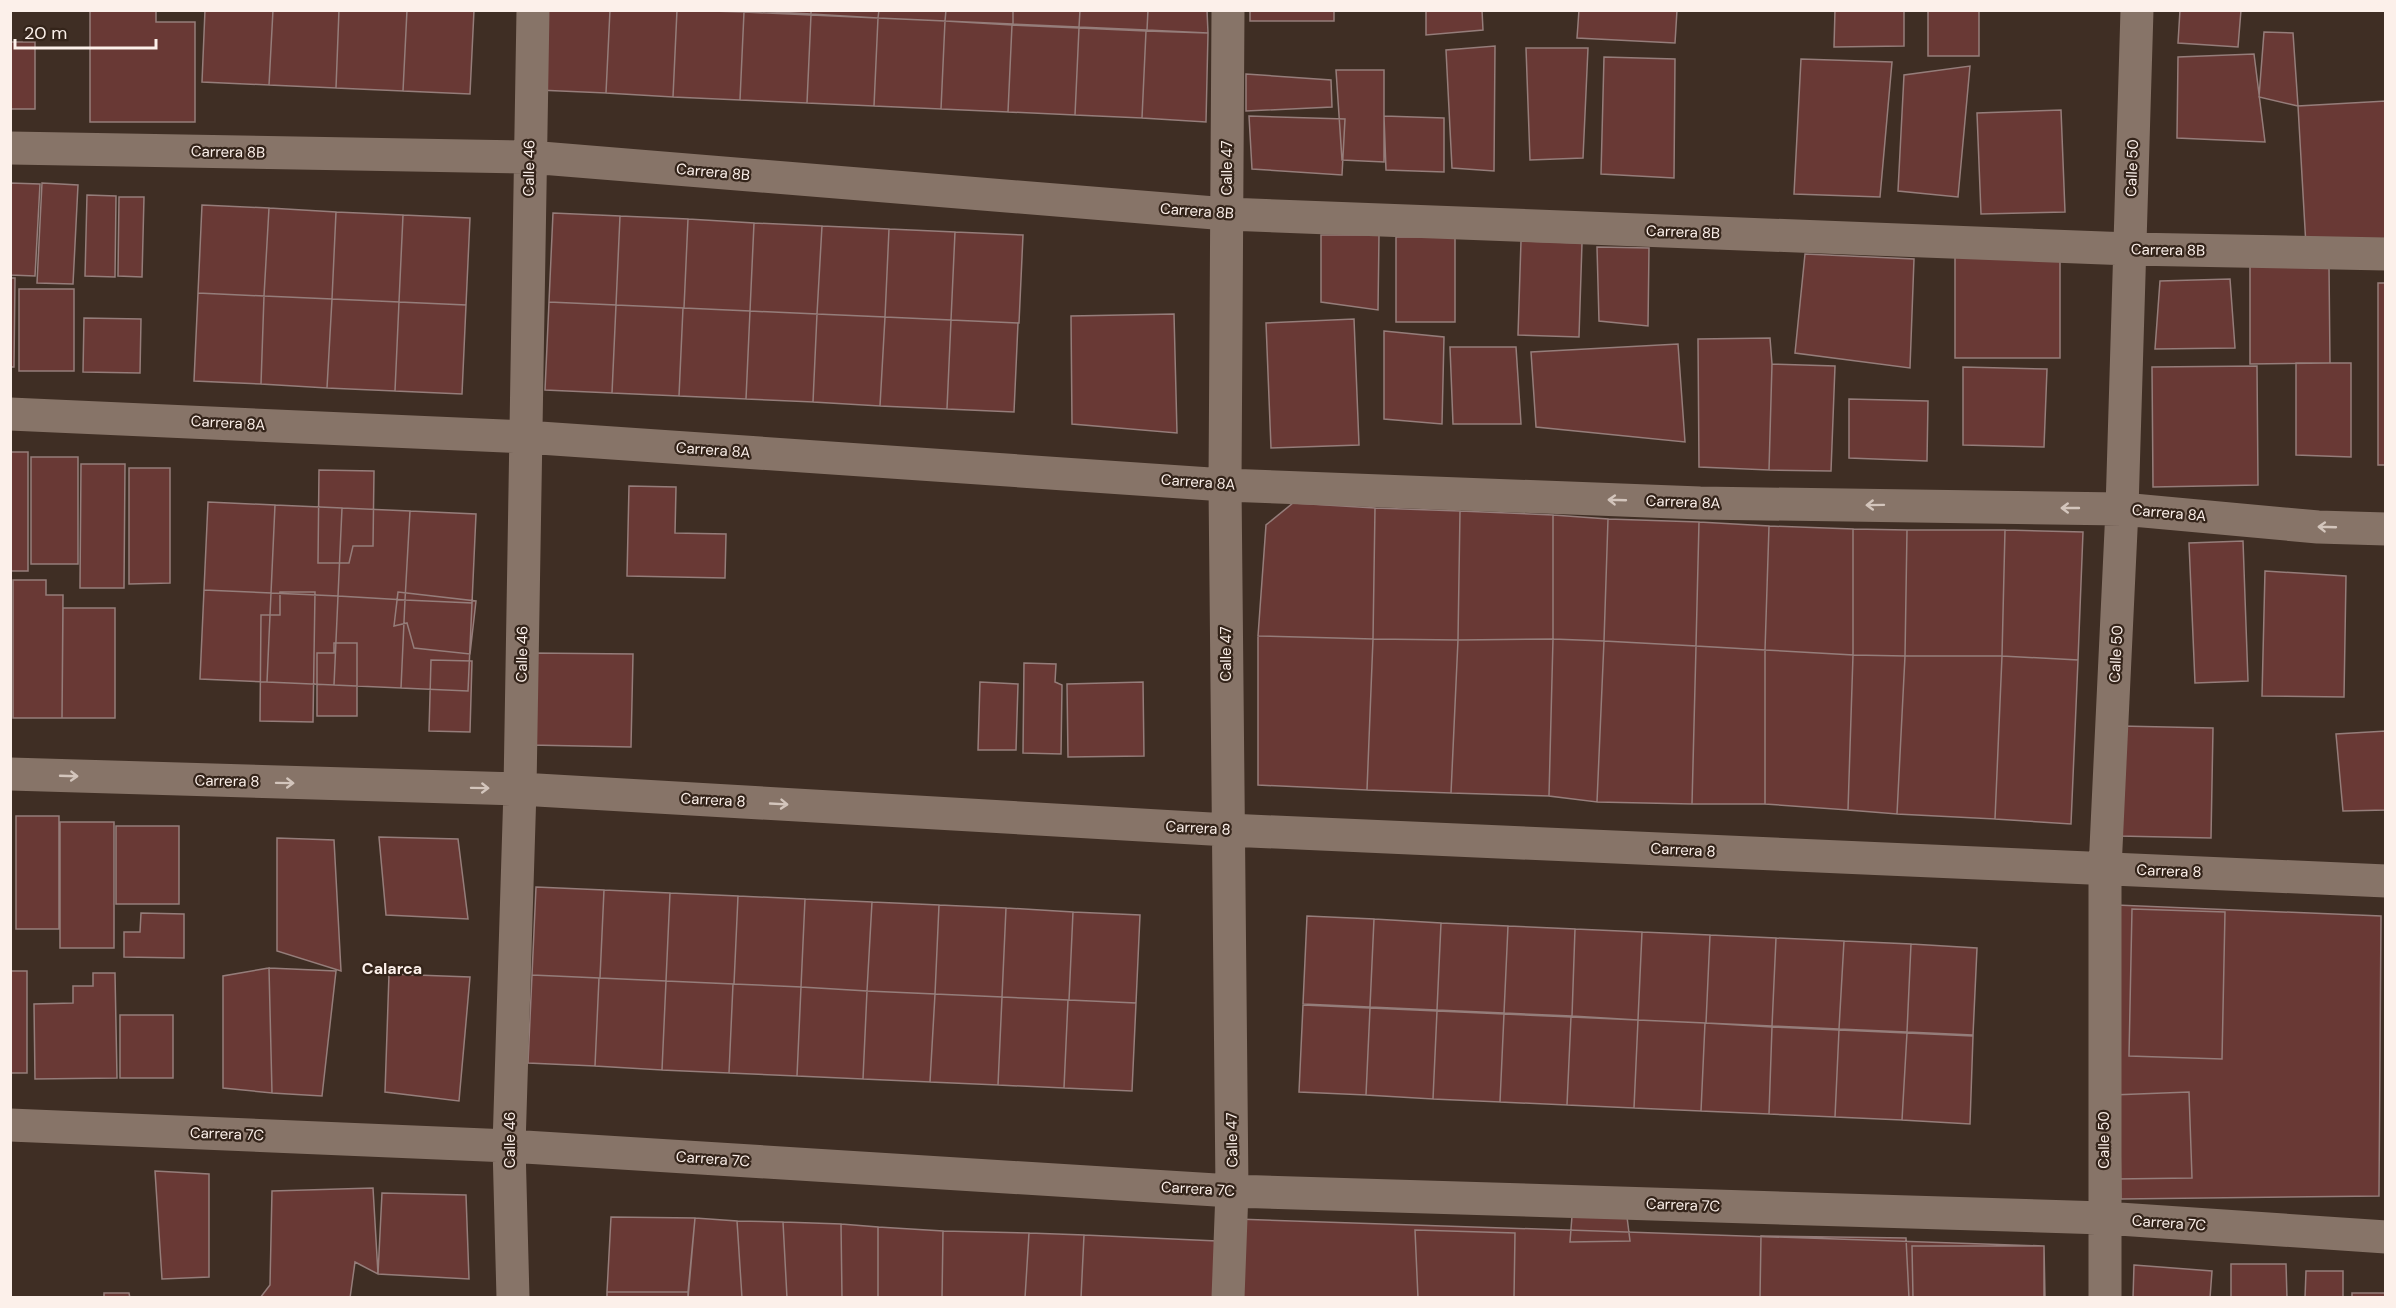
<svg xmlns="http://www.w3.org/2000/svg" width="2396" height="1308" font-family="'DM Sans',sans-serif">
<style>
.building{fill:#693935;stroke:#957d7a;stroke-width:1.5}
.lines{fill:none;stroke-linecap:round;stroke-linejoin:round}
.minor{stroke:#877468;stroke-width:33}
.oneway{stroke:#d3c5bc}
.labels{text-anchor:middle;stroke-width:4.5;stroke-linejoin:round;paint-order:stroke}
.street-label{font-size:15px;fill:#fcf0ea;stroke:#34241a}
.neighbourhood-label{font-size:16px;font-weight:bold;fill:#fcf0ea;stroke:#34241a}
</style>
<rect width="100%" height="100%" fill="#3f2e24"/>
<path class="building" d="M90,10H156V22H195V122H90Z
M205,10H273L269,85L202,82Z
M273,10H339L336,88L269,85Z
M339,10H407L403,91L336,88Z
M407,10H474L470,94L403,91Z
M542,10H610L606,93L538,90Z
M610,10H677L673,97L606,93Z
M677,10L744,12L740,100L673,97Z
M744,10H811V14Z
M811,10H879L878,18L811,14Z
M879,10H946L945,21L878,18Z
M946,10H1013V24L945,21Z
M1013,10H1080L1079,27L1013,24Z
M1080,10H1148L1147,30L1079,27Z
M1148,10H1207L1208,33L1147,30Z
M1250,10H1334V21H1250Z
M1426,10H1482L1483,30L1426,35Z
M1579,10H1677L1675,43L1577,38Z
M1835,10H1904V46L1834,47Z
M1928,10H1979V56H1928Z
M2180,10H2241L2238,47L2178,43Z
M744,12L811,15L807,103L740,100Z
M811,15L878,18L874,106L807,103Z
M878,18L945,21L941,109L874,106Z
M945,21L1012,25L1008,112L941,109Z
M1012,25L1079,28L1075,115L1008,112Z
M1079,28L1146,31L1142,118L1075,115Z
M1146,31L1208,33L1206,122L1142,118Z
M2264,32L2293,33L2298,106L2259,97Z
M10,42H35V109H10Z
M1495,46L1494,171L1452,168L1446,50Z
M1526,48H1588L1583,158L1530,160Z
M2254,54L2265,142L2177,138L2178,57Z
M1604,57L1675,59L1674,178L1601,174Z
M1801,59L1892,62L1880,197L1794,194Z
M1970,66L1958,197L1898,191L1904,75Z
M1336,70H1384V162L1342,160Z
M1246,74L1331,80L1332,107L1246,111Z
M2386,101V242L2306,246L2298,106Z
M2061,110L2065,212L1981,214L1977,113Z
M1249,116L1345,119L1342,175L1252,169Z
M1384,116L1444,118V172L1386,170Z
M10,183L40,184L35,276L10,275Z
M42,183L78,185L73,284L37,283Z
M87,195L116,196L115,277L85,276Z
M119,197H144L142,277L118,276Z
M202,205L269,208L264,296L198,293Z
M269,208L336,212L332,299L264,296Z
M336,212L403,215L399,302L332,299Z
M553,213L620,216L616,305L549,302Z
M403,215L470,218L466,305L399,302Z
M620,216L688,219L684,308L616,305Z
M688,219L754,223L750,311L684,308Z
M754,223L822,226L817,314L750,311Z
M822,226L889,229L885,317L817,314Z
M889,229L955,232L951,320L885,317Z
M955,232L1023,235L1019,323L951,320Z
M1321,235H1379L1378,310L1321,302Z
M1396,237H1455V322H1396Z
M1521,241L1582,243L1579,337L1518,335Z
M1597,247L1649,248L1648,326L1599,321Z
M1805,254L1914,259L1910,368L1795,353Z
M1955,255L2060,256V358H1955Z
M2250,265L2329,266L2330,363L2250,364Z
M10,278H15L14,367H10Z
M2230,279L2235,348L2155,349L2160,281Z
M2378,283H2386V465H2378Z
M19,289H74V371H19Z
M198,293L264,296L261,384L194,381Z
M264,296L332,299L327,388L261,384Z
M332,299L399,302L395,391L327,388Z
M399,302L466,305L462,394L395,391Z
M549,302L616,305L612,393L545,390Z
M616,305L683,308L679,396L612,393Z
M683,308L750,311L746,399L679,396Z
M750,311L817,314L813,402L746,399Z
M817,314L885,317L880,406L813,402Z
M1174,314L1177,433L1072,424L1071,316Z
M885,317L951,320L947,409L880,406Z
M84,318L141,319L140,373L83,372Z
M1354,319L1359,445L1271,448L1266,323Z
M951,320L1018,323L1014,412L947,409Z
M1384,331L1444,337L1442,424L1384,419Z
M1770,338L1772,364L1769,470L1699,467L1698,339Z
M1678,344L1685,442L1536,427L1531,352Z
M1450,347H1516L1521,424H1453Z
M2296,363H2351V457L2296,455Z
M1772,364L1835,366L1831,471L1769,470Z
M2257,366L2258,485L2153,487L2152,367Z
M1963,367L2047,369L2044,447L1963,445Z
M1849,399L1928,401L1927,461L1849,458Z
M10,452H28V571H10Z
M31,457H78V564H31Z
M81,464H125L124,588H80Z
M129,468H170V583L129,584Z
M319,470L374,471L373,546H353L349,563H318Z
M629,486L676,487L675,533L726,534L725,578L627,576Z
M208,502L275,505L271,593L204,590Z
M1293,503L1375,508L1373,639L1258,636L1266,525Z
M275,505L342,508L338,596L271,593Z
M342,508L410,511L405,600L338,596Z
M1375,508L1460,511L1458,640L1373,639Z
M410,511L476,514L472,603L405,600Z
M1460,511L1553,515V639L1458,640Z
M1553,515L1608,519L1604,641L1553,639Z
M1608,519L1699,522L1696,646L1604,641Z
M1699,522L1769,526L1765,650L1696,646Z
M1769,526L1853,529V655L1765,650Z
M1853,529L1907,530L1905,656L1853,655Z
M1907,530H2005L2002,656H1905Z
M2005,530L2083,532L2078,660L2002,656Z
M2243,541L2248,681L2195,683L2189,543Z
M2265,571L2346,576L2344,697L2262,696Z
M13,580H46V595H63L62,718H13Z
M10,584H11V716H10Z
M204,590L271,593L267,682L200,679Z
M280,592H315L313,722L260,721L261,615H280Z
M398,592L476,601L470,654L414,648L407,623L394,626Z
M271,593L338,596L334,685L267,682Z
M338,596L405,600L401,688L334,685Z
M405,600L472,603L468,691L401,688Z
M63,608H115V718H62Z
M1258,636L1373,639L1367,790L1258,785Z
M1373,639L1458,640L1451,793L1367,790Z
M1553,639L1604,641L1597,802L1549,796Z
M1553,639L1549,796L1451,793L1458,640Z
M1604,641L1696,646L1692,804L1597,802Z
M334,643H357V716H317V653H334Z
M1696,646L1765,650V804H1692Z
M1765,650L1853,655L1848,810L1765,804Z
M531,653L633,654L631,747L530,745Z
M1853,655L1905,656L1897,814L1848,810Z
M1905,656H2002L1995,819L1897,814Z
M2002,656L2078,660L2071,824L1995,819Z
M431,660L472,661L470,732L429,731Z
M1024,663L1056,664L1055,682L1062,685L1061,754L1023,753Z
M980,682L1018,684L1016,750H978Z
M1143,682L1144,756L1068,757L1067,684Z
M2120,726L2213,728L2211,838L2119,836Z
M2386,731V810L2343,811L2336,734Z
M16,816H59V929H16Z
M60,822H114V948H60Z
M116,826H179V904H116Z
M379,837L458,839L468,919L386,915Z
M277,838L334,840L341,971L277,951Z
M536,887L604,890L600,978L532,975Z
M604,890L670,893L666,981L600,978Z
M670,893L738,896L734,984L666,981Z
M738,896L805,899L801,987L734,984Z
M805,899L872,902L867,991L801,987Z
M872,902L939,905L935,994L867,991Z
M939,905L1006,908L1002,997L935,994Z
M2116,905L2381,916L2379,1196L2121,1199Z
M1006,908L1073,912L1069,1000L1002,997Z
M2132,909L2225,912L2222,1059L2129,1056Z
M1073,912L1140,915L1136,1003L1069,1000Z
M141,913L184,914V958L124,957V932H140Z
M1307,916L1374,919L1370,1007L1303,1004Z
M1374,919L1441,923L1437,1010L1370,1007Z
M1441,923L1508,926L1504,1013L1437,1010Z
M1508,926L1575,929L1572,1016L1504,1013Z
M1575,929L1642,932L1638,1020L1572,1016Z
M1642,932L1710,935L1706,1023L1638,1020Z
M1710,935L1776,938L1772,1026L1706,1023Z
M1776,938L1844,941L1839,1029L1772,1026Z
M1844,941L1911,944L1907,1032L1839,1029Z
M1911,944L1977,948L1973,1035L1907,1032Z
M269,968L336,971L322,1096L272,1093Z
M269,968L272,1093L223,1088V976Z
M10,971H27V1073H10Z
M93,973H115L117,1078L35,1079L34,1004L73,1003V986H93Z
M389,974L470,977L459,1101L385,1092Z
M532,975L599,978L595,1066L528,1063Z
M599,978L666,981L662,1070L595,1066Z
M666,981L733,984L729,1073L662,1070Z
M733,984L801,987L797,1076L729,1073Z
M801,987L867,991L863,1079L797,1076Z
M867,991L935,994L930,1082L863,1079Z
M935,994L1002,997L998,1085L930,1082Z
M1002,997L1068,1000L1064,1088L998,1085Z
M1068,1000L1136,1003L1132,1091L1064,1088Z
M1303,1005L1370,1008L1366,1095L1299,1092Z
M1370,1008L1437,1011L1433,1099L1366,1095Z
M1437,1011L1504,1014L1500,1102L1433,1099Z
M1504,1014L1571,1017L1567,1105L1500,1102Z
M120,1015H173V1078H120Z
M1571,1017L1638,1020L1634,1108L1567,1105Z
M1638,1020L1705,1023L1701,1111L1634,1108Z
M1705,1023L1772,1027L1769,1114L1701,1111Z
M1772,1027L1839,1030L1835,1117L1769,1114Z
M1839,1030L1907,1033L1902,1120L1835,1117Z
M1907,1033L1973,1036L1970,1124L1902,1120Z
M2189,1092L2192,1178L2115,1179L2112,1095Z
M155,1171L209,1174V1277L162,1279Z
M373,1188L378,1274L355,1262L350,1298H260L270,1285L272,1191Z
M382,1193L466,1195L469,1279L378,1274Z
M1572,1216L1627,1217L1630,1241L1570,1242Z
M611,1217L695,1218L688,1292H607Z
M695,1218L737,1221L742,1298H688Z
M1236,1219L2044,1246L2045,1298H1236Z
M737,1221L783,1222L787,1298H742Z
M783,1222L841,1224L842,1298H787Z
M841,1224L878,1227V1298H842Z
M878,1227L943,1231L942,1298H878Z
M1415,1230L1515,1233L1514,1298H1418Z
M943,1231L1029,1233L1025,1298H942Z
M1029,1233L1084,1235L1081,1298H1025Z
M1084,1235L1217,1241L1219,1298H1081Z
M1761,1236L1906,1238L1909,1298H1760Z
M1912,1246H2044V1298H1913Z
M2231,1264H2286L2287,1298H2231Z
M2134,1265L2212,1271L2210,1298H2133Z
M2306,1271H2343V1298H2305Z
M607,1292H688V1298H607Z
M104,1293H129L130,1298H104Z
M2352,1293H2386V1298H2352Z"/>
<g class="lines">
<path class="minor" d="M10,148L529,157L1227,214L2130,249L2386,254
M10,414L525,437L1225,485L1700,503L2122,509L2318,527L2386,529
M10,774L520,789L1228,830L2386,881
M10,1125L509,1146L1232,1191L2104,1218L2386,1237
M513,1298L509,1146L520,789L533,10
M1228,1298L1232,1191L1225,485L1228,10
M2105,1298V869L2122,509L2137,10"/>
</g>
<defs><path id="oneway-shaft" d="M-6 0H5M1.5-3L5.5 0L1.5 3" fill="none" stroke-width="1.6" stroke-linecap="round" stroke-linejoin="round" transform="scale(1.5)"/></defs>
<g class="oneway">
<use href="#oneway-shaft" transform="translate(1617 500) rotate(-178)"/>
<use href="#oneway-shaft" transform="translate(1875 505) rotate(179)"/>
<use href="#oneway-shaft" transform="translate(2070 508) rotate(-180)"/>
<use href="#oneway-shaft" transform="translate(2327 527) rotate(-178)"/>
<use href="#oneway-shaft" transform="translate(69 776) rotate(2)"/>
<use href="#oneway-shaft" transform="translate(285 783) rotate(1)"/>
<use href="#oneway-shaft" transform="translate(480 788) rotate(1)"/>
<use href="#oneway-shaft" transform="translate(779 804) rotate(3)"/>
</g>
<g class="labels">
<g class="street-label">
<text transform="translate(228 152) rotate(1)" y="5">Carrera 8B</text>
<text transform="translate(529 168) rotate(-89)" y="5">Calle 46</text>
<text transform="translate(1227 168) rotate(-90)" y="5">Calle 47</text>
<text transform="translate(2132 168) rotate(-88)" y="5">Calle 50</text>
<text transform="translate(713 172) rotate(5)" y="5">Carrera 8B</text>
<text transform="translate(1197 211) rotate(4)" y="5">Carrera 8B</text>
<text transform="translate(1683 232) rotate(2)" y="5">Carrera 8B</text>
<text transform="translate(2168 250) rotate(1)" y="5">Carrera 8B</text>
<text transform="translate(228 423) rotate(3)" y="5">Carrera 8A</text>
<text transform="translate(713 450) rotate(4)" y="5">Carrera 8A</text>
<text transform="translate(1198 482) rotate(4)" y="5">Carrera 8A</text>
<text transform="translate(1683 502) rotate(2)" y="5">Carrera 8A</text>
<text transform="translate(2169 513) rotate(5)" y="5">Carrera 8A</text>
<text transform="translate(522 654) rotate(-89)" y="5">Calle 46</text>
<text transform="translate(1226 654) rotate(-90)" y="5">Calle 47</text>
<text transform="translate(2116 654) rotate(-87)" y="5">Calle 50</text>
<text transform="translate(227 781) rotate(1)" y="5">Carrera 8</text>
<text transform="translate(713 800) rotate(3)" y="5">Carrera 8</text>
<text transform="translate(1198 828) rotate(3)" y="5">Carrera 8</text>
<text transform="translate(1683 850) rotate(3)" y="5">Carrera 8</text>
<text transform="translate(2169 871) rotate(2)" y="5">Carrera 8</text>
<text transform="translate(227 1134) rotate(2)" y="5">Carrera 7C</text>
<text transform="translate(510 1140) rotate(-90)" y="5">Calle 46</text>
<text transform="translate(1232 1140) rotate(-91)" y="5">Calle 47</text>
<text transform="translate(2104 1140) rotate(-90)" y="5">Calle 50</text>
<text transform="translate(713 1159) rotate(4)" y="5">Carrera 7C</text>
<text transform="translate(1198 1189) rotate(3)" y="5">Carrera 7C</text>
<text transform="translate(1683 1205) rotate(2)" y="5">Carrera 7C</text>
<text transform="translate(2169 1223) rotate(4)" y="5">Carrera 7C</text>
</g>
<g class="neighbourhood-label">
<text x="392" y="974">Calarca</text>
</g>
</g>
<rect width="2396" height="1308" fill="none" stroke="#fcf0ea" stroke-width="24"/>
<path d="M15 39v9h141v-9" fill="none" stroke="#fcf0ea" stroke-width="3"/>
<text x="24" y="39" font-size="18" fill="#fcf0ea" stroke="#34241a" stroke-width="4.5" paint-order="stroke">20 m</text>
</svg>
